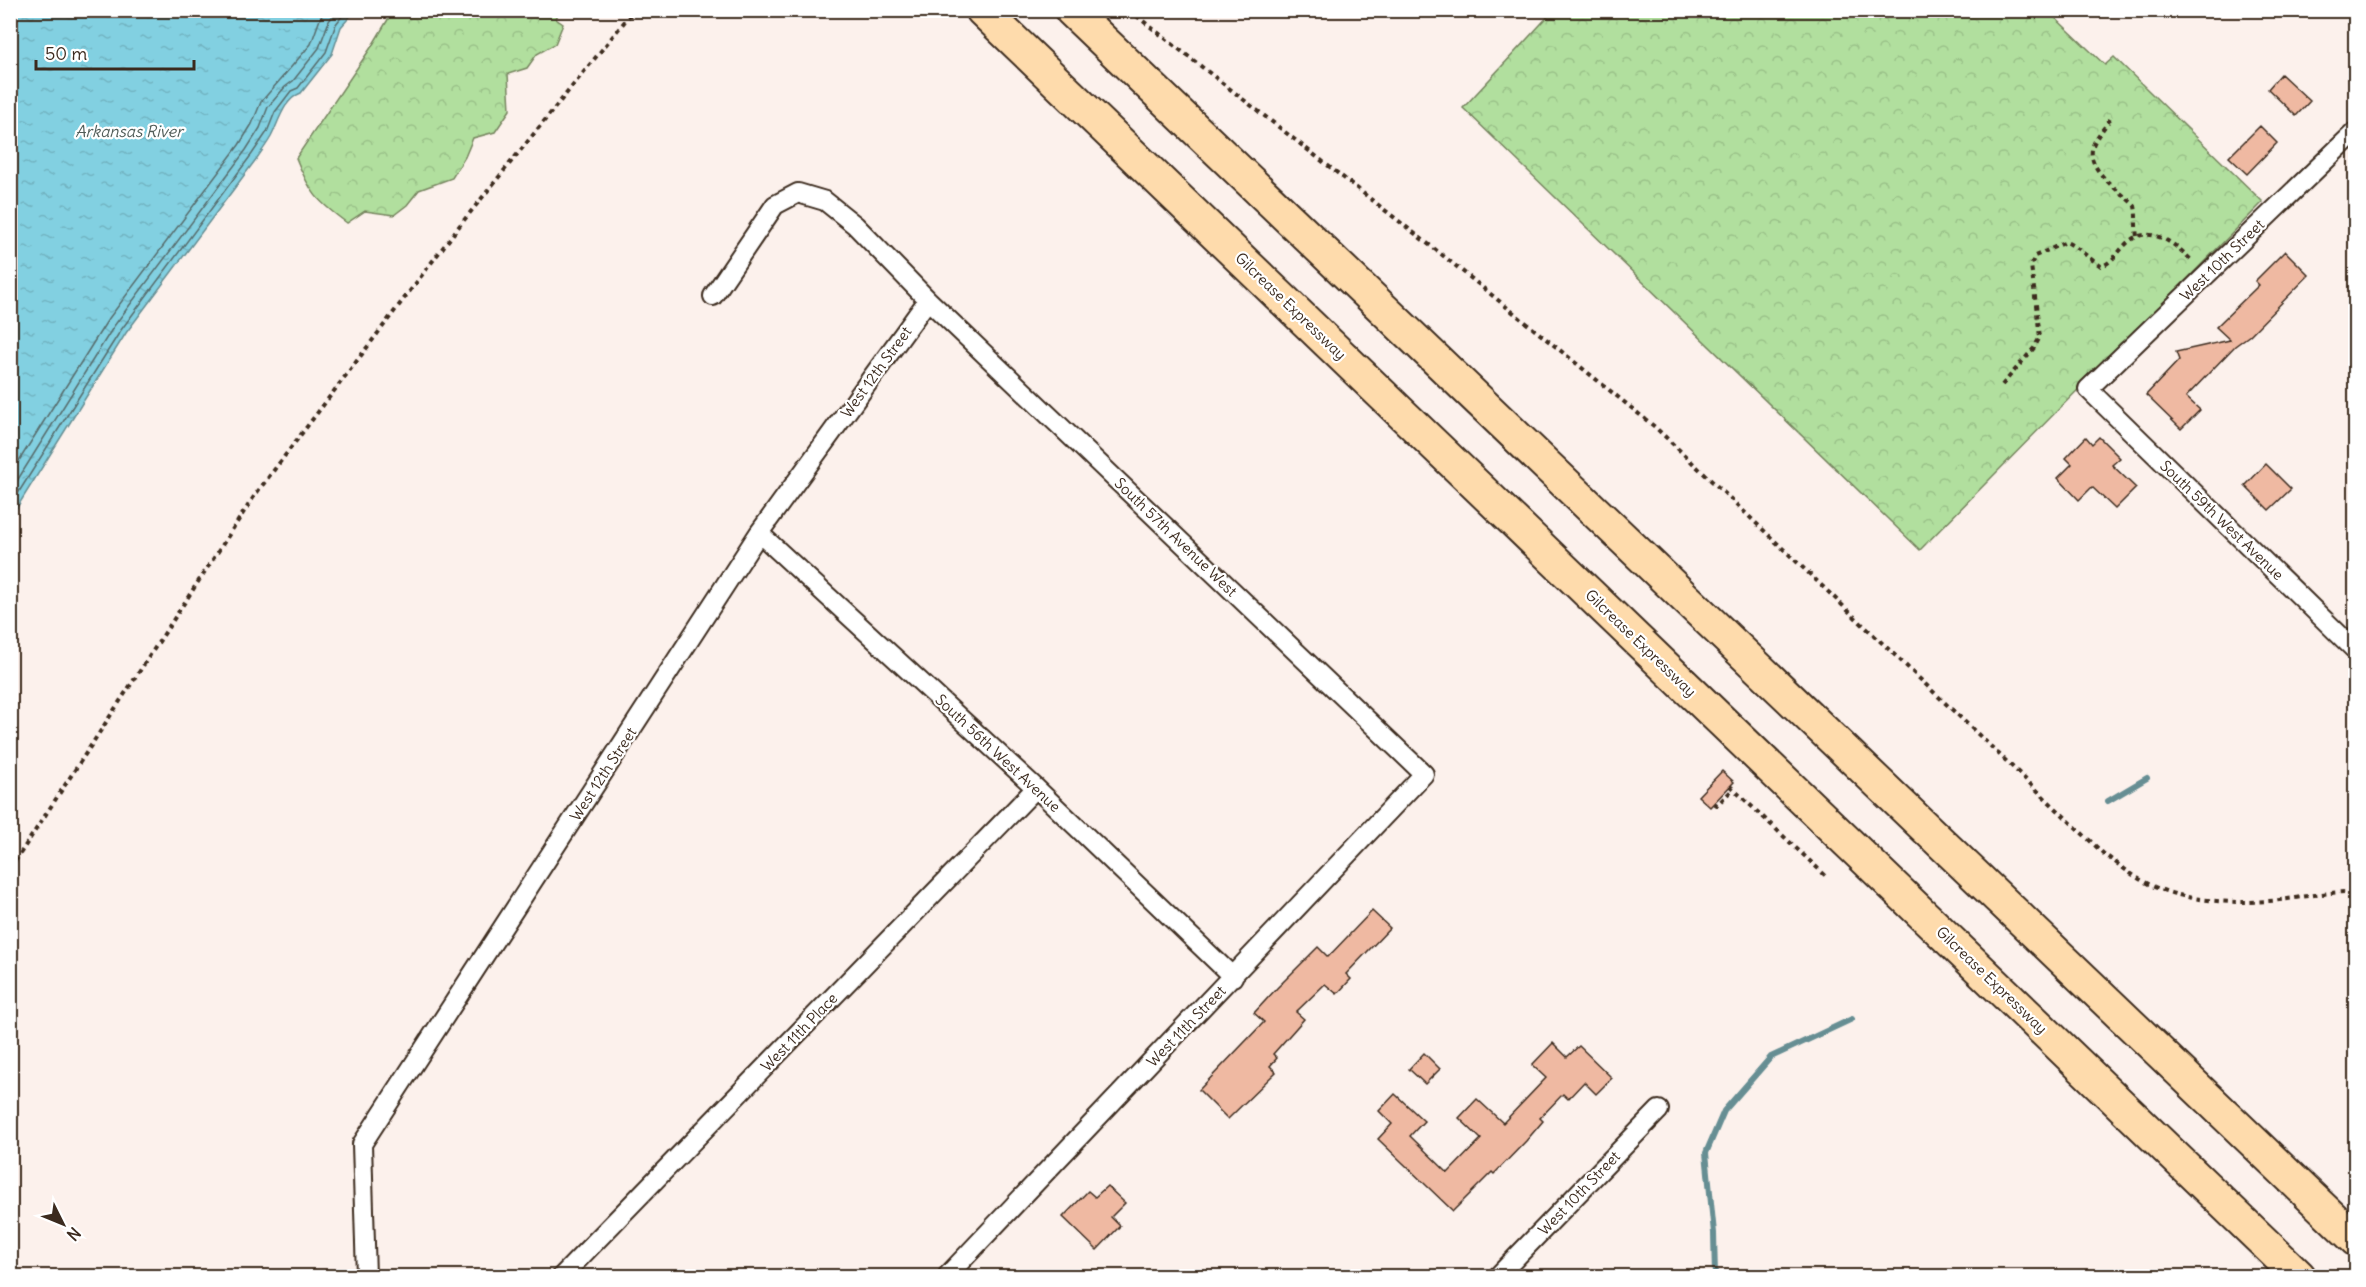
<svg xmlns="http://www.w3.org/2000/svg" width="2366" height="1287" viewBox="0 0 2366 1287" font-family="Delius,sans-serif">
  <style>
    .forest { fill: url(#forest-crowns); stroke: #76845e; stroke-width: 1.5 }
    .water { fill: url(#water-ripples); stroke: #668e93; stroke-width: 1.5 }
    .lines { fill: none; stroke-linecap: round; stroke-linejoin: round }
    .shore { stroke: #576c6c; stroke-width: 1.5 }
    .stream { stroke: #668e93; stroke-width: 6 }
    .building { fill: #efb9a2; stroke: #3b2a1e; stroke-width: 1.5 }
    .minor-casing { stroke: #3b2a1e; stroke-width: 22 }
    .motorway-casing { stroke: #3b2a1e; stroke-width: 36 }
    .path { stroke: #3b2a1e; stroke-width: 4; stroke-dasharray: 4.5 4.5; stroke-linecap: butt }
    .minor { stroke: #fff; stroke-width: 18 }
    .motorway { stroke: #fedbac; stroke-width: 32 }
    .labels { text-anchor: middle; dominant-baseline: central; stroke-width: 4.5; stroke-linejoin: round; paint-order: stroke }
    .street-label { font-size: 15px; fill: #3b2a1e; stroke: #fff }
    .water-label { font-size: 16px; font-style: italic; fill: #505c58; stroke: #fff }
  </style>
  <defs>
    <pattern id="forest-crowns" width="20" height="18" patternUnits="userSpaceOnUse" patternTransform="scale(1.5)"><rect width="20" height="18" fill="#b1df9e"/><path d="M2 6a3 3 0 1 1 6 0M12 15a3 3 0 1 1 6 0" fill="none" stroke="#99c088"/></pattern>
    <pattern id="water-ripples" width="26" height="14" patternUnits="userSpaceOnUse" patternTransform="scale(1.5)"><rect width="26" height="14" fill="#82d0e1"/><path d="M2 4q2-2 4 0t4 0M15 11q2-2 4 0t4 0" fill="none" stroke="#71b3c1"/></pattern>
  </defs>
  <rect width="100%" height="100%" fill="#fcf1ec"/>
  <filter id="ink" filterUnits="userSpaceOnUse"><feTurbulence type="fractalNoise" baseFrequency=".0167" numOctaves="2"/><feDisplacementMap in="SourceGraphic" scale="12" xChannelSelector="R" yChannelSelector="G"/><feConvolveMatrix kernelMatrix="1 2 1 2 8 2 1 2 1" color-interpolation-filters="sRGB"/></filter>
  <g filter="url(#ink)">
    <path class="forest" d="M393 11H559L556 19 563 24 555 44 537 54 527 68 508 74 510 110 495 132 473 138 465 157 452 178 419 190 407 205 394 215 365 211 347 223C317 201 310 193 296 158L372 46Z
      M1553 11H2048L2105 65 2114 57 2263 202 1920 550 1463 108Z"/>
    <path class="water" d="M11 10 355 11 341 27 332 54 301 93C283 100 279 122 271 137 267 144 262 151 257 158L126 333 11 517Z"/>
    <g class="lines">
      <path class="shore" d="M10 475 107 321 239 145 252 124 261 102 311 44 320 19 325 10
        M10 492 114 326 246 150 260 128 268 107 285 87 293 81 319 48 329 21 337 10
        M10 506 121 330 252 154 267 132 275 112 291 91 298 88 326 52 336 24 347 10"/>
      <path class="stream" d="M2108 801 2147 778
        M1715 1276 1714 1233 1706 1153 1724 1111 1771 1057 1852 1019"/>
    </g>
    <path class="building" d="M2281 74 2310 101 2296 116 2268 89Z
      M2260 126 2277 143 2247 174 2229 157Z
      M2285 251 2309 275 2250 335 2235 346 2186 397 2200 410 2181 429 2146 395 2179 360 2176 352 2230 340 2216 327 2259 285 2255 281Z
      M2086 437 2092 444 2099 437 2120 458 2112 465 2136 488 2115 509 2092 487 2079 500 2058 478 2072 464 2066 458Z
      M2266 464 2291 489 2269 510 2245 486Z
      M1722 771 1734 782 1710 807 1698 796Z
      M1372 911 1390 928 1346 974 1351 979 1337 994 1325 984 1296 1012 1304 1019 1273 1054 1277 1058 1270 1066 1276 1072 1228 1119 1199 1090 1264 1022 1254 1013 1277 988 1318 947 1328 957Z
      M1553 1043 1567 1057 1579 1046 1612 1078 1596 1094 1584 1082 1568 1099 1563 1094 1540 1118 1543 1121 1526 1141 1494 1174 1492 1172 1453 1211 1378 1139 1392 1124 1379 1111 1395 1094 1424 1121 1410 1136 1448 1173 1481 1139 1459 1118 1477 1099 1503 1123 1546 1078 1532 1065Z
      M1424 1053 1440 1069 1425 1084 1409 1069Z
      M1107 1186 1125 1203 1111 1217 1120 1226 1097 1250 1063 1217 1088 1191 1095 1197Z"/>
    <g class="lines">
      <defs>
        <path id="minor" d="M2356 131 2088 389 2356 651
          M713 296 775 205 798 193 825 201 855 225 928 300 1424 774 947 1276
          M759 533 1036 788 1233 977
          M366 1276 362 1144 759 533 928 300
          M562 1276 1036 788
          M1498 1276 1659 1110"/>
        <path id="motorway" d="M982 10 2299 1276
          M1071 10 2356 1240"/>
      </defs>
      <use href="#minor" class="minor-casing"/>
      <use href="#motorway" class="motorway-casing"/>
      <path class="path" d="M1129 10 1441 254 1655 427 2105 855C2117 863 2130 874 2143 881 2177 901 2229 904 2269 901 2298 899 2326 891 2356 892
        M2110 119C2105 128 2098 134 2094 143 2082 169 2121 191 2135 206 2137 216 2135 225 2137 236
        M2002 385 2034 348 2040 337 2031 265 2035 256 2066 242C2076 246 2090 259 2101 266 2111 264 2118 252 2125 245 2148 221 2176 244 2193 262
        M1730 786 1828 878
        M1714 803 1717 805 1733 789
        M10 869 255 495 460 225 634 10"/>
      <use href="#minor" class="minor"/>
      <use href="#motorway" class="motorway"/>
    </g>
  </g>
  <g class="labels">
    <g class="street-label">
      <text transform="translate(2222 260) rotate(-44)">West 10th Street</text>
      <text transform="translate(1291 306) rotate(44)">Gilcrease Expressway</text>
      <text transform="translate(876 372) rotate(-54)">West 12th Street</text>
      <text transform="translate(2222 520) rotate(44)">South 59th West Avenue</text>
      <text transform="translate(1176 537) rotate(44)">South 57th Avenue West</text>
      <text transform="translate(1641 643) rotate(44)">Gilcrease Expressway</text>
      <text transform="translate(998 753) rotate(43)">South 56th West Avenue</text>
      <text transform="translate(603 774) rotate(-57)">West 12th Street</text>
      <text transform="translate(1992 980) rotate(44)">Gilcrease Expressway</text>
      <text transform="translate(1186 1026) rotate(-46)">West 11th Street</text>
      <text transform="translate(799 1032) rotate(-46)">West 11th Place</text>
      <text transform="translate(1579 1193) rotate(-46)">West 10th Street</text>
    </g>
    <g class="water-label">
      <text x="129" y="131">Arkansas River</text>
    </g>
  </g>
  <rect width="2366" height="1287" fill="none" stroke="#fff" stroke-width="36"/>
  <rect x="18" y="18" width="2330" height="1251" fill="none" stroke="#3b2a1e" stroke-width="2" filter="url(#ink)"/>
  <g transform="translate(63 1224) rotate(133)" stroke="#ffffff" stroke-width="4.5" paint-order="stroke">
  <path d="M0-4.5L10 22L0 15L-10 22Z" fill="#3b2a1e"/>
  <text y="-9" font-size="16" font-weight="bold" text-anchor="middle" fill="#3b2a1e">N</text>
  </g>
  <path d="M36 60v9h158v-9" fill="none" stroke="#3b2a1e" stroke-width="3"/>
  <text x="45" y="60" font-size="18" fill="#3b2a1e" stroke="#ffffff" stroke-width="4.5" paint-order="stroke">50 m</text>
</svg>
